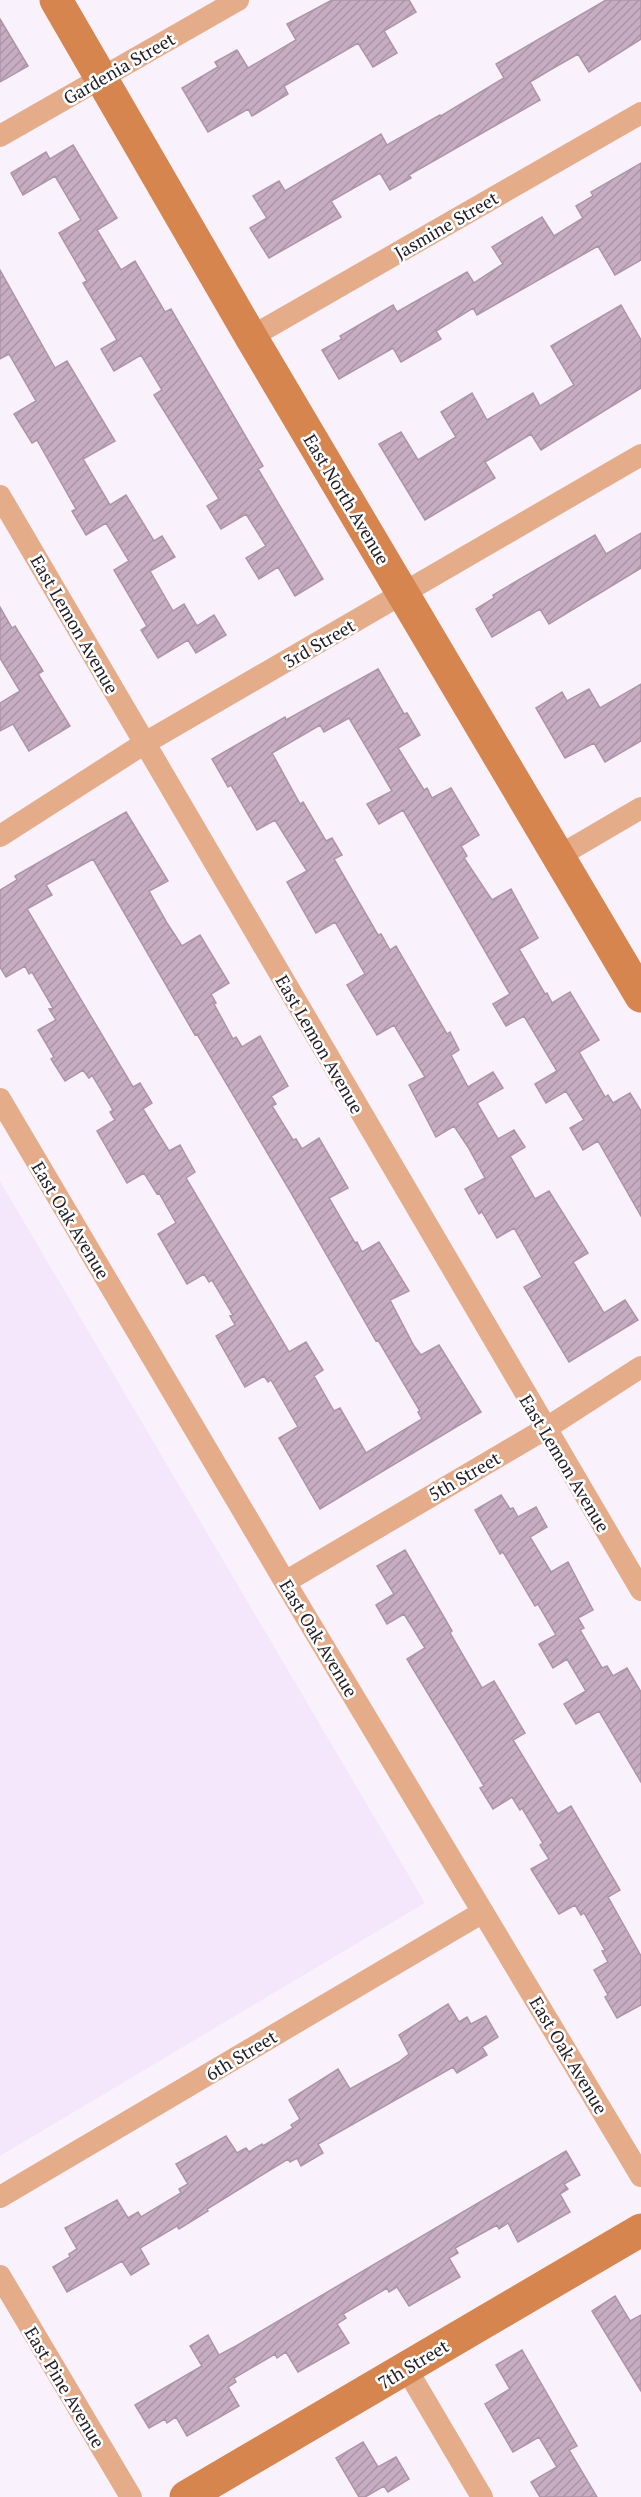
<svg xmlns="http://www.w3.org/2000/svg" width="641" height="2497" viewBox="0 0 641 2497" font-family="'PT Serif',serif">
  <style>
    .built { fill: #f5e7fb }
    .building { fill: url(#building-hatch); stroke: #ad94a9; stroke-width: 1.5; fill-rule: evenodd }
    .lines { fill: none; stroke-linecap: round; stroke-linejoin: round }
    .street { stroke: #e4ac89; stroke-width: 22 }
    .secondary { stroke: #d7854f; stroke-width: 33 }
    .labels { text-anchor: middle; dominant-baseline: central; stroke-width: 5; stroke-linejoin: round; paint-order: stroke }
    .street-label { font-size: 18px; fill: #221c25; stroke: #fff }
  </style>
  <defs>
    <pattern id="building-hatch" width="6" height="6" patternUnits="userSpaceOnUse" patternTransform="scale(1.5)"><rect width="6" height="6" fill="#c7adc2"/><path d="M-1 1l2-2M0 6l6-6M5 7l2-2" fill="none" stroke="#ab94a7"/></pattern>
  </defs>
  <rect width="100%" height="100%" fill="#f9f2fd"/>
  <path class="built" d="M0 1181 425 1903 0 2156Z"/>
  <path class="building" d="M332 0H409L416 12 384 31 397 53 373 67 358 43 284 86 288 94 252 116 248 109 208 132 182 88 218 67 215 62 237 50 248 68 296 40 287 24Z
    M606 0H641V39L589 72 578 54 550 70 530 82 540 100 409 175 411 178 390 190 380 173 331 201 341 217 269 258 250 228 267 218 253 196 279 181 285 191 381 134 387 145 440 115 441 116 504 78 496 64Z
    M0 19 28 66 0 82Z
    M73 145 117 218 97 230 121 270 135 261 165 312 171 309 263 466 258 469 323 579 295 596 278 567 259 579 246 558 266 546 246 514 221 529 207 506 219 499 154 395 162 390 141 355 114 371 101 349 117 340 83 283 87 281 59 233 81 220 55 176 23 195 11 173 46 152 50 159Z
    M641 163V260L615 275 598 246 477 315 473 308 436 331 441 339 401 362 393 348 339 379 322 350 342 339 340 336 393 305 397 312 467 272 474 283 503 264 492 247 542 217 554 236 583 218 576 206 593 196 591 192Z
    M0 270 55 368 67 361 115 441 83 459 110 505 126 495 154 541 162 536 175 557 150 571 173 611 184 604 197 626 214 615 226 635 196 653 188 640 158 658 141 630 147 626 114 570 129 561 106 523 86 535 72 511 76 509 37 440 32 443 14 414 36 401 9 354 0 359Z
    M621 305 641 340V388L541 450 531 434 485 462 495 478 425 520 379 444 401 432 418 460 456 437 441 412 472 393 487 420 533 393 540 406 574 385 551 346Z
    M641 533V568L549 624 540 609 492 637 476 609 494 598 493 595 595 535 606 554Z
    M0 607 12 628 15 626 43 671 38 674 70 726 29 751 13 724 0 731V703L20 691 0 658Z
    M378 669 404 714 407 713 420 735 398 748 416 777 424 790 427 788 432 798 451 788 479 835 461 846 467 856 464 858 492 900 511 889 538 938 519 949 545 994 547 993 552 1003 570 992 599 1040 579 1052 605 1097 608 1095 613 1103 630 1093 641 1111V1216L598 1141 583 1150 570 1128 584 1120 566 1091 546 1103 535 1084 557 1071 524 1016 506 1026 493 1004 510 994 403 810 379 824 367 804 392 791 349 718 324 732 320 725 272 753 300 804 303 802 326 841 332 838 342 855 334 859 378 935 381 934 390 950 396 946 447 1034 450 1032 459 1050 451 1055 468 1087 493 1072 503 1088 477 1103 498 1139 514 1130 525 1147 510 1156 535 1199 549 1191 588 1253 573 1262 604 1313 625 1300 638 1320 569 1362 524 1287 542 1277 514 1228 497 1238 482 1212 479 1214 465 1189 485 1178 468 1147 454 1126 436 1137 409 1085 425 1077 394 1025 377 1035 347 985 365 974 335 922 316 933 287 882 307 871 275 820 257 830 231 785 228 787 212 759 285 717 286 720Z
    M641 684V741L605 762 594 743 565 758 536 708 562 692 567 701 589 689 600 708Z
    M126 812 168 881 149 891 167 923 182 946 200 935 229 983 211 994 216 1003 214 1004 233 1039 236 1037 242 1047 260 1036 288 1086 271 1096 276 1104 272 1106 293 1140 296 1139 302 1149 319 1138 348 1188 329 1198 355 1243 357 1242 362 1252 379 1242 409 1291 390 1300 414 1346 421 1355 439 1345 481 1412 320 1509 279 1438 298 1427 271 1380 268 1382 264 1376 245 1387 216 1336 235 1325 230 1316 233 1315 212 1280 209 1282 204 1274 187 1284 158 1234 176 1223 159 1193 157 1194 144 1173 127 1183 97 1131 115 1120 110 1112 113 1110 92 1075 89 1078 83 1070 65 1081 51 1059 54 1057 38 1030 56 1020 49 1009 53 1008 32 972 29 974 25 966 6 977 0 967V890L17 880 15 876ZM93 859 195 1035 197 1034 290 1191 376 1341 378 1340 420 1411 418 1412 422 1419 366 1453 340 1408 334 1411 314 1376 323 1370 306 1342 289 1352 186 1178 195 1172 180 1145 169 1151 143 1109 152 1103 140 1083 133 1087 130 1082 27 909 52 895 46 885Z
    M501 1495 510 1509 513 1508 518 1517 536 1507 547 1527 530 1537 551 1572 568 1562 593 1610 578 1618 584 1628 580 1630 602 1668 607 1666 613 1676 627 1668 641 1692V1782L599 1711 576 1724 564 1704 586 1691 567 1659 553 1668 539 1644 556 1635 538 1604 535 1606 503 1552 500 1554 475 1510Z
    M405 1550 452 1631 450 1633 482 1688 494 1681 525 1733 513 1740 558 1814 571 1806 620 1890 608 1897 641 1956V2005L617 2018 605 1997 608 1995 594 1970 608 1962 602 1951 605 1950 584 1913 581 1915 575 1905 559 1914 531 1869 549 1859 540 1845 543 1843 522 1808 520 1810 512 1797 493 1809 480 1788 484 1786 407 1659 425 1648 404 1614 387 1624 376 1605 394 1594 377 1566Z
    M448 2004 459 2022 467 2017 471 2024 486 2016 498 2037 482 2047 487 2055 457 2073 453 2067 318 2144 323 2153 301 2166 297 2158 290 2162 288 2159 207 2209 208 2211 179 2229 177 2226 140 2248 149 2264 131 2275 122 2261 67 2292 53 2267 70 2257 69 2254 77 2249 65 2228 117 2200 128 2218 138 2212 141 2217 181 2193 179 2189 188 2184 176 2164 226 2136 237 2153 246 2148 249 2152 262 2144 263 2146 293 2128 291 2125 300 2119 289 2100 338 2069 350 2089 399 2062 409 2054 399 2035Z
    M566 2151 580 2175 564 2184 568 2189 560 2194 570 2212 518 2242 508 2223 499 2229 497 2225 455 2248 458 2253 449 2258 460 2277 409 2306 397 2287 389 2292 387 2288 343 2314 346 2318 337 2324 349 2343 298 2372 286 2352 277 2358 275 2354 234 2378 236 2382 228 2387 239 2406 187 2436 176 2417 167 2423 165 2419 149 2428 135 2405 202 2366 190 2346 208 2335 219 2355 236 2346Z
    M615 2296 630 2321 641 2315V2391L592 2311Z
    M522 2350 577 2446 569 2450 597 2497H540L531 2482 557 2467 539 2437 513 2452 485 2404 510 2389 496 2365Z
    M363 2442 378 2467 396 2457 409 2479 388 2492 384 2486 365 2497H359L336 2458Z"/>
  <g class="lines">
    <path class="street" d="M0 136 238 0
      M251 337 641 113
      M0 496 641 1590
      M0 836 145 743 641 455
      M559 856 641 808
      M0 1099 285 1582 641 2176
      M285 1582 545 1429 641 1367
      M0 2197 483 1912
      M0 2276 131 2497
      M406 2368 482 2497"/>
    <path class="secondary" d="M56 0 251 337 641 996
      M186 2497 641 2230"/>
  </g>
  <g class="labels">
    <g class="street-label">
      <text transform="translate(119 68) rotate(-30)">Gardenia Street</text>
      <text transform="translate(446 225) rotate(-30)">Jasmine Street</text>
      <text transform="translate(347 499) rotate(59)">East North Avenue</text>
      <text transform="translate(75 624) rotate(60)">East Lemon Avenue</text>
      <text transform="translate(319 643) rotate(-30)">3rd Street</text>
      <text transform="translate(320 1044) rotate(60)">East Lemon Avenue</text>
      <text transform="translate(71 1220) rotate(59)">East Oak Avenue</text>
      <text transform="translate(565 1463) rotate(59)">East Lemon Avenue</text>
      <text transform="translate(464 1476) rotate(-30)">5th Street</text>
      <text transform="translate(319 1638) rotate(59)">East Oak Avenue</text>
      <text transform="translate(241 2055) rotate(-31)">6th Street</text>
      <text transform="translate(569 2055) rotate(59)">East Oak Avenue</text>
      <text transform="translate(413 2364) rotate(-31)">7th Street</text>
      <text transform="translate(65 2387) rotate(59)">East Pine Avenue</text>
    </g>
  </g>
</svg>
